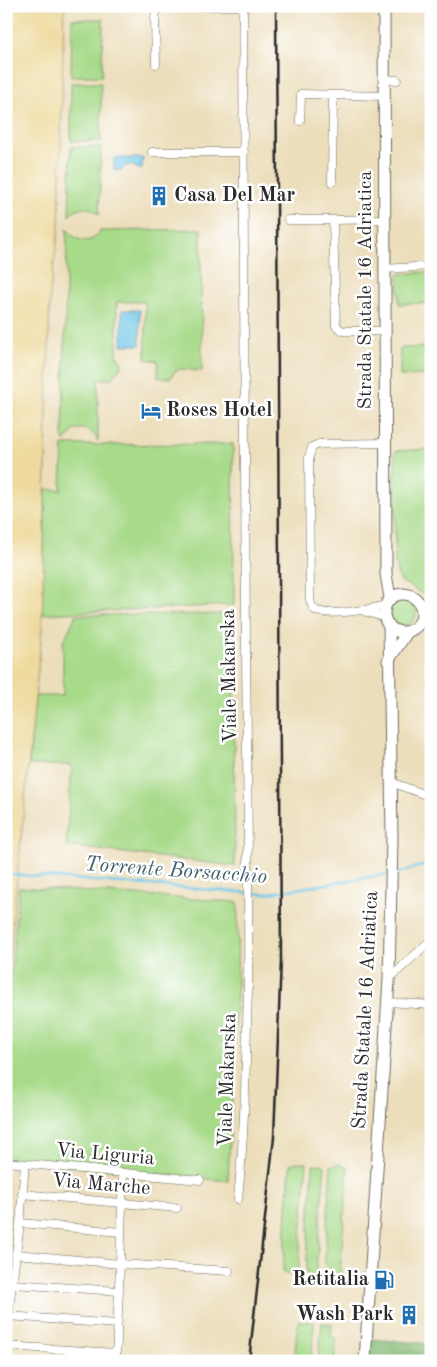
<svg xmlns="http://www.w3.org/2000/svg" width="437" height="1367" viewBox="0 0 437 1367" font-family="'Old Standard TT',serif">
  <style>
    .green { fill: #a7da89; stroke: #69825a }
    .forest { fill: #85ba75; stroke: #587250 }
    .sand { fill: #eeda9e; stroke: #8c8264 }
    .water { fill: #68c4e6; stroke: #4a7888 }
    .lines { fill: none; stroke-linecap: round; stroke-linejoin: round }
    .stream { stroke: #68c4e6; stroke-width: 2.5 }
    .street-casing { stroke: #6f6a5d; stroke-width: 9 }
    .secondary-casing { stroke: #6f6a5d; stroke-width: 12 }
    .primary-casing { stroke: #6f6a5d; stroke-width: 13 }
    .street { stroke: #fff; stroke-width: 8 }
    .secondary { stroke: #fff; stroke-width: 10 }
    .primary { stroke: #fff; stroke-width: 11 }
    .rail { stroke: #2b2b2b; stroke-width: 2.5 }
    .labels { text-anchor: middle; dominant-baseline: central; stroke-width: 5; stroke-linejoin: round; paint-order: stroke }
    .poi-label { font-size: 20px; font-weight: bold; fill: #2b2b2b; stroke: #fff; text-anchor: start }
    .street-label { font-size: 20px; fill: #2b2b2b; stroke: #fff }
    .water-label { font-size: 21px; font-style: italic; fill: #40616c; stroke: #fff }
  </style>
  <rect width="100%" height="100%" fill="#fff"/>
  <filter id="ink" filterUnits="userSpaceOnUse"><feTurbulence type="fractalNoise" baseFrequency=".02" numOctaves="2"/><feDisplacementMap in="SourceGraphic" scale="10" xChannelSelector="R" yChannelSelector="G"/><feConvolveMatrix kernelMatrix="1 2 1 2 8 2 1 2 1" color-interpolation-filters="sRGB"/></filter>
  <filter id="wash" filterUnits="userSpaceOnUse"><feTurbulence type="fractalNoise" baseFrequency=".0096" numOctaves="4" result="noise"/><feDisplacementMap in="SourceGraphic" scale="20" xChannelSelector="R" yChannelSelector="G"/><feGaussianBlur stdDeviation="1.12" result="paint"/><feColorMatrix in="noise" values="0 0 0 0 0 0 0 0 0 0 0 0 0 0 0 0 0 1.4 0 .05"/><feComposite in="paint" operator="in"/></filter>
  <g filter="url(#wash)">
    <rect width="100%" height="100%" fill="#ecdebb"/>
    <path class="green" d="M72 19H103L102 76H71Z
      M71 83H101V141H71Z
      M71 147H101L99 215C90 205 77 205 69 216Z
      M67 229C76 242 91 246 100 231L201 229 202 371 180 369 174 372 171 378H158V361L146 359 145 302H117V356L123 364 111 379H98V441C93 430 84 426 73 431L66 441 63 440Z
      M431 272V303L399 304 398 274Z
      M430 347 431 375 400 376V348Z
      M233 444 234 605 42 614 46 489 61 490 63 445Z
      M431 449V599L401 581 397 573 395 564V451Z
      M390 613a13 13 0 1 1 26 0a13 13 0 1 1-26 0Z
      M233 614 235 866 66 846 72 765H29L35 696H63V642L76 615Z
      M19 887 238 902 237 995 228 1181 6 1160V1027Z
      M297 1162 307 1163 298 1276 291 1275 283 1271 290 1164Z
      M321 1164 325 1166 316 1271 314 1277 306 1273 313 1165Z
      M339 1164 348 1168 340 1274 332 1277 324 1273 331 1166Z
      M6 1215 15 1216 9 1277H6Z
      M298 1321 314 1322 311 1361H294Z
      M322 1323 332 1324 331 1337 337 1338 334 1361H318Z"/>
    <path class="forest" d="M369 1339 424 1343 429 1359 428 1361H367Z"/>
    <path class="sand" d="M6 6H64L59 229 50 292 42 629 6 990Z"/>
    <path class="water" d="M114 158H143L142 169H138L133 166 127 165 122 170H114Z
      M122 310H140V345H122Z"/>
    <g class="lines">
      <path class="stream" d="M6 874 264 894 388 874
        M394 874 431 863"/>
    </g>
  </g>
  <g filter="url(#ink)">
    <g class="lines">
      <defs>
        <path id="street" d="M156 64 155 19C155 12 157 8 165 7L243 6
          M383 79 397 80
          M300 121 301 94 384 96
          M152 152H244
          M332 182 333 95
          M288 220H333
          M384 269 431 266
          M385 331H343L336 326 333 220 385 219
          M385 443 319 444 312 447 309 457 310 600C311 604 312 608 315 610 327 617 372 609 385 605
          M366 612 384 617
          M391 782 431 797
          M389 979 431 940
          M388 1002 431 1005
          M6 1162 200 1180
          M22 1194 177 1208
          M238 1199C245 1129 246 1059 248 989 249 875 247 761 246 648 243 434 245 220 243 6
          M20 1223 121 1232
          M16 1254 120 1264 123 1174
          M12 1284 119 1291
          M8 1316 117 1324
          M6 1331 20 1223 25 1164
          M6 1346 116 1353
          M116 1361 120 1264 229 1271"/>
        <path id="secondary" d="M420 603 431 607
          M422 618 431 616"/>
        <path id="primary" d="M384 6 386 574 390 598
          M384 613a19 19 0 1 1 38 0a19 19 0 1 1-38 0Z
          M388 661 408 631
          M365 1361 389 979 392 838 389 625"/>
      </defs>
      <use href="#street" class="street-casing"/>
      <use href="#secondary" class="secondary-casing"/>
      <use href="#primary" class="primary-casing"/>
      <use href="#street" class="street"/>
      <use href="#secondary" class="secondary"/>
      <use href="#primary" class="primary"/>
      <path class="rail" d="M249 1361 274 1137 281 959 276 6"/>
    </g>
  </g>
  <defs>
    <symbol id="building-bare" viewBox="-9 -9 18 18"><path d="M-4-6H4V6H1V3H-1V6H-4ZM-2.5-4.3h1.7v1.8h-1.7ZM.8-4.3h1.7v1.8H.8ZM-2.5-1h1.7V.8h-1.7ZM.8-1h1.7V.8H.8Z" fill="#1f6fb2" stroke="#fff" stroke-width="2.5" paint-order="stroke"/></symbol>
    <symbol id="hotel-bare" viewBox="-9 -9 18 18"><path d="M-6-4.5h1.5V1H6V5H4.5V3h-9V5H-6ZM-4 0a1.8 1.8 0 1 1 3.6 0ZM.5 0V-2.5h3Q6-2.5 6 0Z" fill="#1f6fb2" stroke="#fff" stroke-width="2.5" paint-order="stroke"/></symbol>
    <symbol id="fuel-bare" viewBox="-9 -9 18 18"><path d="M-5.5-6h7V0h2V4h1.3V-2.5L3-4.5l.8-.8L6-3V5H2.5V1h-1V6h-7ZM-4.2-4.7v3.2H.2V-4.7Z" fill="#1f6fb2" stroke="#fff" stroke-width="2.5" paint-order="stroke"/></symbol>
  </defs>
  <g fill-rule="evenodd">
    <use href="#building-bare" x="145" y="182" width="28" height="28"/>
    <use href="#hotel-bare" x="137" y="397" width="28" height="28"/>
    <use href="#fuel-bare" x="370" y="1266" width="28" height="28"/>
    <use href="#building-bare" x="395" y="1301" width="28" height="28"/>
  </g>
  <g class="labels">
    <g class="poi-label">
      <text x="174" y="196">Casa Del Mar</text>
      <text x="166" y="411">Roses Hotel</text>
      <text x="369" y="1280" text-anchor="end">Retitalia</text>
      <text x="394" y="1315" text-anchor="end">Wash Park</text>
    </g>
    <g class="street-label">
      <text transform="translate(366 290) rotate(-90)">Strada Statale 16 Adriatica</text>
      <text transform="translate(230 676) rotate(-91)">Viale Makarska</text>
      <text transform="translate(366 1010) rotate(-87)">Strada Statale 16 Adriatica</text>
      <text transform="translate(228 1080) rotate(-88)">Viale Makarska</text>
      <text transform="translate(105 1155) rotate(5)">Via Liguria</text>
      <text transform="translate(101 1185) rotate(5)">Via Marche</text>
    </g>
    <g class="water-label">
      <text transform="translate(176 871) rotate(4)">Torrente Borsacchio</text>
    </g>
  </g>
  <rect width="437" height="1367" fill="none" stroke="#fff" stroke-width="25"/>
</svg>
